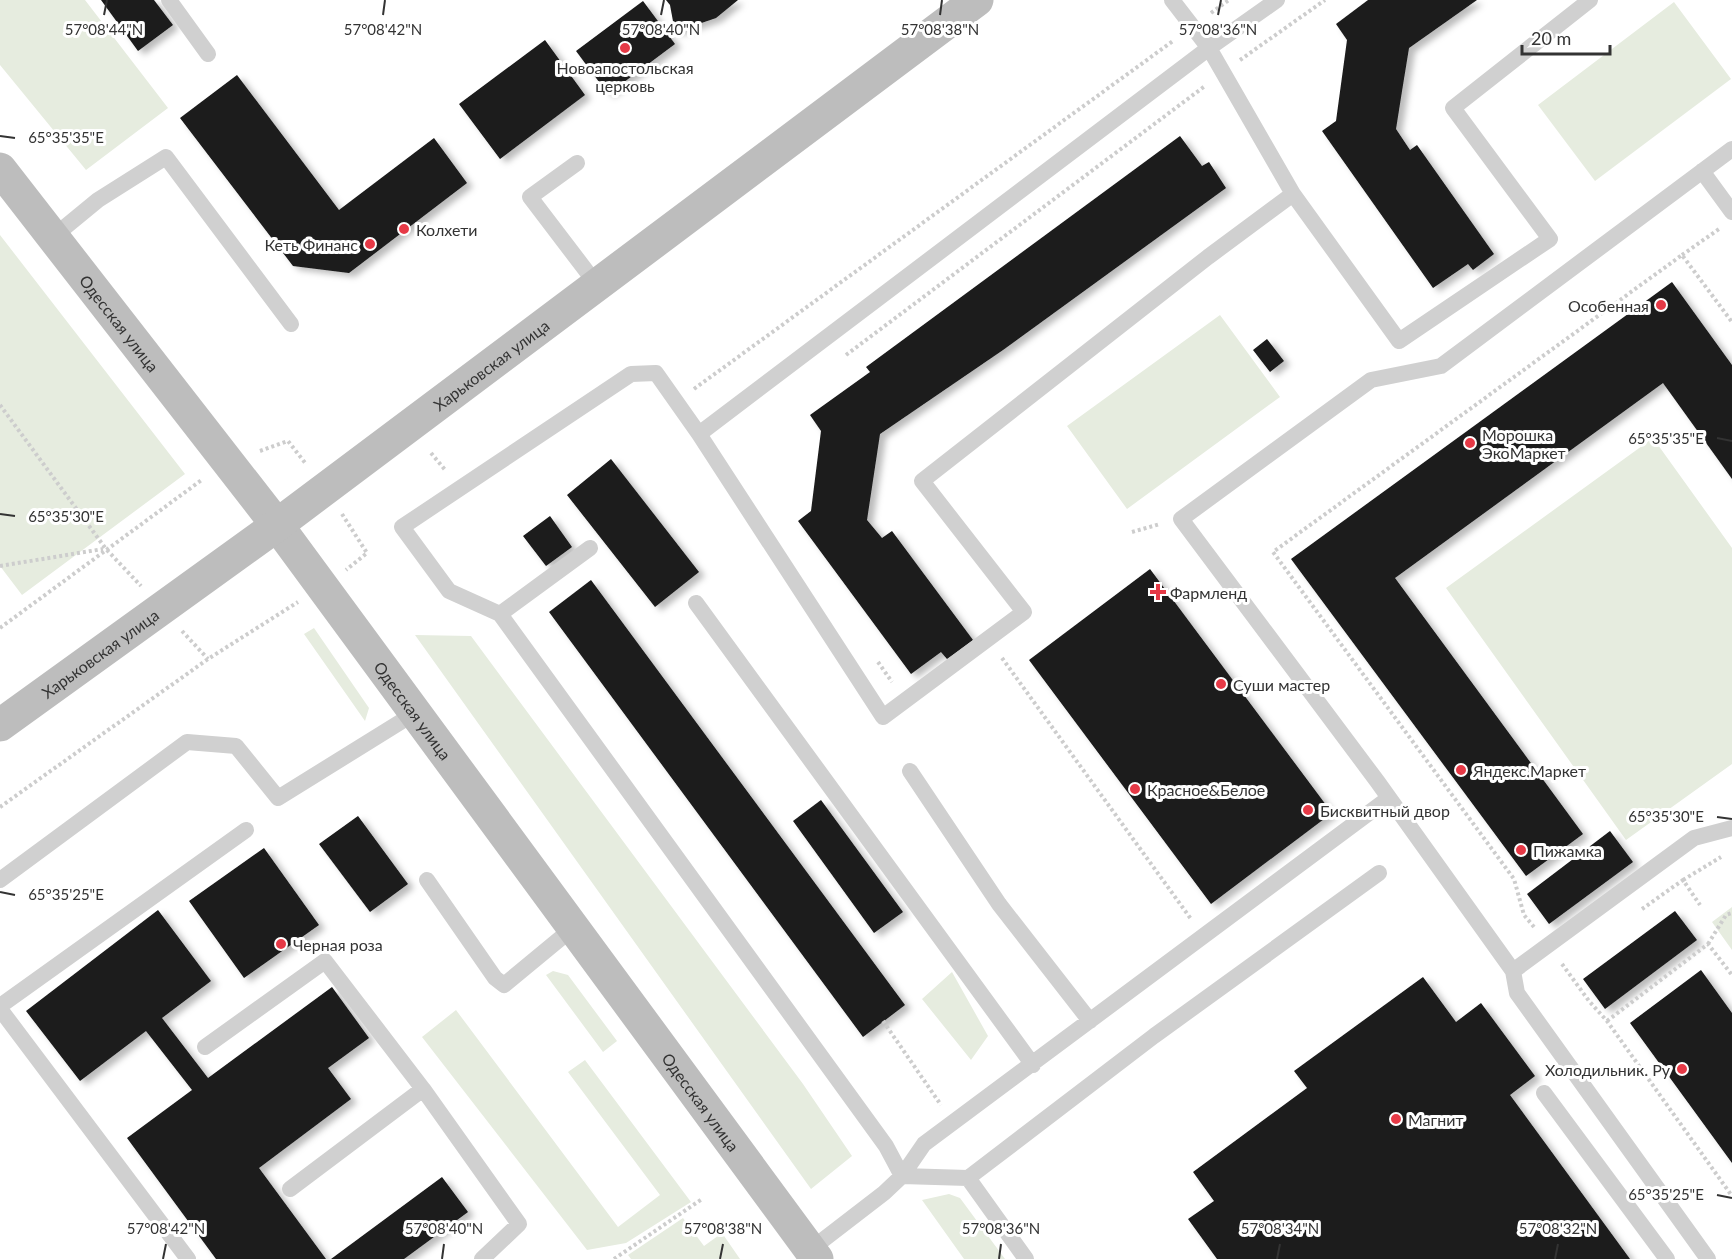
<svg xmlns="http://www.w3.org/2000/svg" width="1732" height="1259" viewBox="0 0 1732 1259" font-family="Lato,sans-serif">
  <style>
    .green { fill: #e6ecdf }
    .building { fill: #1a1a1a; filter: url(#shadow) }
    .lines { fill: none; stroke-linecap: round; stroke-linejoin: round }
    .path { stroke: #cdcdcd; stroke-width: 4; stroke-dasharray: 3 3; stroke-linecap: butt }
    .lane { stroke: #d0d0d0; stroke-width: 16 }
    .secondary { stroke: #bdbdbd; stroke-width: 33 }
    .ticks { fill: none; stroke: #333; stroke-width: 2 }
    .poi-dot { fill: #e63946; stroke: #fff; stroke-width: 2 }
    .labels { text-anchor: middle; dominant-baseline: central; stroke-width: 6; stroke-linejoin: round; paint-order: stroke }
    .poi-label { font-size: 16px; fill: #333; stroke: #fff; text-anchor: start }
    .street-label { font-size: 16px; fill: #333; stroke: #fff }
    .ticks-label { font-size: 15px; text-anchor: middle; fill: #333; stroke: #fff; stroke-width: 6; stroke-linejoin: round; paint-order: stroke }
  </style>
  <defs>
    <filter id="shadow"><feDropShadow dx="6" dy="4" stdDeviation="3" flood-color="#0004"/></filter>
  </defs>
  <rect width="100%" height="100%" fill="#fff"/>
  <path class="green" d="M0 0H85L168 108 86 170 0 65Z
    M1674 2 1731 79 1595 181 1538 105Z
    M0 235 185 474 22 595 0 566Z
    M1220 315 1280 397 1127 509 1067 426Z
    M1653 438 1732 548V764L1626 840 1446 588Z
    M314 628 369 708 365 721 304 634Z
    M415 635 471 636 803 1084 852 1156 811 1189Z
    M1732 907V950L1712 922Z
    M553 971 568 975 617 1041 603 1052 546 975Z
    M952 972 988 1036 971 1060 922 999Z
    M456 1010 618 1227 660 1195 568 1072 585 1060 691 1202 626 1243 587 1250 422 1037Z
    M949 1194 960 1198 1005 1259H964L922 1200Z
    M683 1218 704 1246 722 1233 740 1259H631L628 1255Z"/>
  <path class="building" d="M101 0H154L173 25 138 51Z
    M666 0H738L716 18 675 32 670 5Z
    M1368 0H1477L1409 48 1402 91 1396 129 1410 150 1417 145 1494 254 1473 270 1468 264 1433 288 1322 131 1336 121 1347 40 1336 24Z
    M643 1 675 44 608 94 576 51Z
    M545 40 585 95 500 159 459 104Z
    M237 75 339 210 434 138 467 183 349 273 293 266 180 118Z
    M1180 136 1202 166 1209 162 1226 188 1003 350 880 434 867 520 882 538 892 531 973 640 947 659 941 652 911 674 798 521 811 511 821 431 810 415 870 372 866 367Z
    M1672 282 1732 365V479L1663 383 1395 578 1583 834 1526 876 1291 559Z
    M1267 339 1284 361 1270 372 1253 350Z
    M611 459 699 572 655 607 567 495Z
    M550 516 572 547 546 566 523 536Z
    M1150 569 1332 813 1211 904 1029 660Z
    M591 580 905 1005 863 1037 549 612Z
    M821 800 903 912 874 933 793 821Z
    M358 816 408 884 370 912 319 844Z
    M1610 831 1633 862 1549 924 1527 894Z
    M264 848 319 925 244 978 189 901Z
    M158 910 211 981 162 1018 208 1078 332 987 369 1038 328 1068 351 1099 259 1168 326 1259H216L127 1138 192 1090 146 1031 80 1081 26 1011Z
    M1675 911 1697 940 1605 1009 1583 979Z
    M1701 970 1732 1013V1163L1630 1023Z
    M1423 977 1456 1022 1481 1003 1535 1076 1510 1095 1630 1259H1217L1188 1219 1214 1201 1193 1172 1307 1088 1294 1071Z
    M442 1177 468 1212 404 1259H331Z"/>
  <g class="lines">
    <path class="path" d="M1211 13 1229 0
      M1240 60 1325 0
      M1682 255 1719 229
      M846 355 1205 86
      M694 389 1173 41
      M0 405 106 549 141 586
      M260 451 288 441 306 464
      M431 453 446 471
      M342 514 367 553 346 570
      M1132 532 1160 524
      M0 566 103 549
      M0 628 203 479
      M182 631 208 659
      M1002 658 1191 919
      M878 662 892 682
      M0 807 208 659 298 602
      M1683 880 1721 857
      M1642 909 1683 880 1700 905
      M1534 927 1524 915 1514 879 1273 552 1682 255 1732 322
      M1708 944 1726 915 1732 913
      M1562 964 1589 1001 1607 1021 1732 1196
      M883 1021 941 1105
      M1607 1021 1708 944 1732 975
      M614 1259 702 1199"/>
    <path class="lane" d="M169 0 208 54
      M1172 0 1209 48 1293 194
      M577 163 530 197 597 285
      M1702 171 1732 212
      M53 237 98 200 166 157 291 324
      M699 434 1209 48 1277 0
      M696 603 1033 1065
      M500 614 590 548
      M910 771 999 904 1090 1021
      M0 880 187 742 236 746 278 798 415 713
      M427 880 495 978 504 985 573 928
      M1513 971 1377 781 1181 519 1371 380 1441 366 1732 149
      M0 1006 246 830
      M0 1009 188 1259
      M205 1047 325 961 423 1089
      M1544 1093 1667 1259
      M902 1176 886 1146 500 614 449 591 402 527 631 374 656 373 699 434 883 717 1024 612 922 481 1208 257 1293 194 1399 341 1550 239 1453 108 1590 0
      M902 1176 968 1178 1026 1259
      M968 1178 1154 1036 1379 873
      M290 1189 423 1089 519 1224 482 1259
      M810 1250 884 1193 902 1176 924 1144 1389 798
      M1708 1259 1517 993 1513 971 1694 838 1732 828"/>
    <g class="secondary">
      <path id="s1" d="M0 169 277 525 817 1259"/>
      <path id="s2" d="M0 725 269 531 977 0"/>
    </g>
  </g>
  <path class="ticks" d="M104 15 107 0M383 15 385 0M661 15 664 0M940 15 942 0M1218 15 1221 0M0 136 15 138M1717 438 1732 441M0 514 15 516M1717 817 1732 819M0 892 15 895M1717 1195 1732 1198M163 1259 166 1244M442 1259 444 1244M720 1259 723 1244M999 1259 1001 1244M1277 1259 1280 1244M1555 1259 1558 1244"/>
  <g class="poi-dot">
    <circle cx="625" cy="48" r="6"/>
    <circle cx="404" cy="229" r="6"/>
    <circle cx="370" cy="244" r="6"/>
    <circle cx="1661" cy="305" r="6"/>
    <circle cx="1470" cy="443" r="6"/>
    <path d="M1155 583h6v6h6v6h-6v6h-6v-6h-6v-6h6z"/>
    <circle cx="1221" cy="684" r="6"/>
    <circle cx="1461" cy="770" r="6"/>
    <circle cx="1135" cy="789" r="6"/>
    <circle cx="1308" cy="810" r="6"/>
    <circle cx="1521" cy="850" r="6"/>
    <circle cx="281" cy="944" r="6"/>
    <circle cx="1682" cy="1069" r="6"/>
    <circle cx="1396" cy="1119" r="6"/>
  </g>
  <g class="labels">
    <g class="poi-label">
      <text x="625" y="67" text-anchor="middle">Новоапостольская<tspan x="625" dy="18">церковь</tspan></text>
      <text x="416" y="229">Колхети</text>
      <text x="358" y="244" text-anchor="end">Кеть Финанс</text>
      <text x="1649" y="305" text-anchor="end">Особенная</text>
      <text x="1482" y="434">Морошка<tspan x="1482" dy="18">ЭкоМаркет</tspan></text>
      <text x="1170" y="592">Фармленд</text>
      <text x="1233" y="684">Суши мастер</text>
      <text x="1473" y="770">Яндекс.Маркет</text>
      <text x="1147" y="789">Красное&amp;Белое</text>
      <text x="1320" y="810">Бисквитный двор</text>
      <text x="1533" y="850">Пижамка</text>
      <text x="293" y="944">Черная роза</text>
      <text x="1670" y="1069" text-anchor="end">Холодильник. Ру</text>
      <text x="1408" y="1119">Магнит</text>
    </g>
    <g class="street-label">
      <text stroke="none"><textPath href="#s1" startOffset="195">Одесская улица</textPath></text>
      <text stroke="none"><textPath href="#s2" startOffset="609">Харьковская улица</textPath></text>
      <text stroke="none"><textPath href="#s2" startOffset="123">Харьковская улица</textPath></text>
      <text stroke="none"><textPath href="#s1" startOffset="681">Одесская улица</textPath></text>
      <text stroke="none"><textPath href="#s1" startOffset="1167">Одесская улица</textPath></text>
    </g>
  </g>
  <g class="ticks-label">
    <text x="104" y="35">57°08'44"N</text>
    <text x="383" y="35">57°08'42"N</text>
    <text x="661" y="35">57°08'40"N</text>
    <text x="940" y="35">57°08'38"N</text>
    <text x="1218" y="35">57°08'36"N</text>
    <text x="66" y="143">65°35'35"E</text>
    <text x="1666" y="444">65°35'35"E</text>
    <text x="66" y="522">65°35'30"E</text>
    <text x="1666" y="822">65°35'30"E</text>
    <text x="66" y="900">65°35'25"E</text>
    <text x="1666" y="1200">65°35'25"E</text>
    <text x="166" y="1234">57°08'42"N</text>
    <text x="444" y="1234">57°08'40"N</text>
    <text x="723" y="1234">57°08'38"N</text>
    <text x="1001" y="1234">57°08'36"N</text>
    <text x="1280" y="1234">57°08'34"N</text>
    <text x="1558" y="1234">57°08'32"N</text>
  </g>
  <path d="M1522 45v9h88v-9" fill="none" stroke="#333333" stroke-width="3"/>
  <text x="1531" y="45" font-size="18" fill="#333333" stroke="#ffffff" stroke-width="4.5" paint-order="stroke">20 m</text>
</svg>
